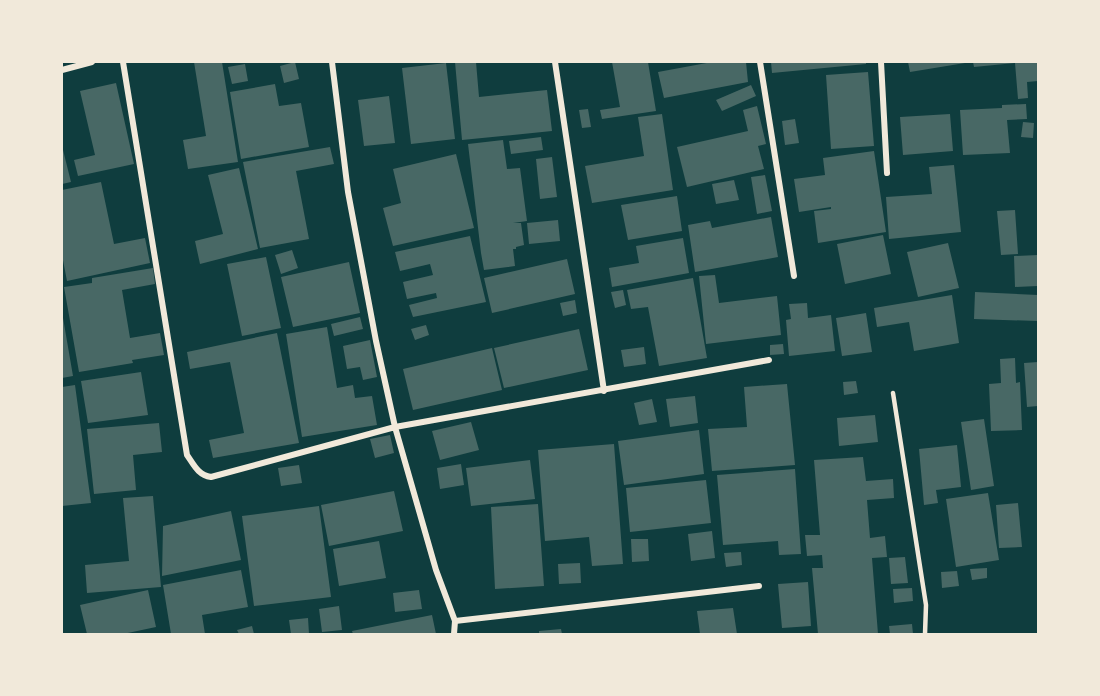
<svg xmlns="http://www.w3.org/2000/svg" width="1100" height="696" viewBox="0 0 1100 696" font-family="Karla,sans-serif">
  <style>
    .building { fill: #486865 }
    .lines { fill: none; stroke-linecap: round; stroke-linejoin: round }
    .service { stroke: #f1e9da; stroke-width: 4.5 }
    .minor { stroke: #f1e9da; stroke-width: 6 }
  </style>
  <rect width="100%" height="100%" fill="#0f3d3e"/>
  <path class="building" d="M194 62H222L238 162 188 169 183 140 206 136Z
    M295 62 299 79 284 83 280 66Z
    M455 62H476L479 97 547 90 552 131 462 140Z
    M612 62H648L656 111 602 119 600 110 620 107Z
    M712 62H746L748 82 664 98 658 72Z
    M771 62H866V64L772 73Z
    M908 62H965V63L910 72Z
    M973 62H1038V81L1027 82 1028 98 1018 99 1015 63 974 67Z
    M446 63 455 139 411 144 402 68Z
    M245 64 248 81 232 84 228 67Z
    M868 72 874 146 831 149 826 75Z
    M116 83 134 164 78 176 74 160 95 155 80 91Z
    M275 84 279 106 301 103 309 147 241 159 230 92Z
    M751 85 756 96 722 111 716 100Z
    M389 96 395 143 364 146 358 100Z
    M1026 104 1027 119 1007 120 1010 153 963 155 960 110 1002 108V105Z
    M757 106 766 144 758 146 764 169 687 187 677 147 748 131 743 110Z
    M588 109 591 127 582 128 579 110Z
    M662 114 673 190 592 203 585 166 644 156 638 117Z
    M950 114 953 151 903 155 900 117Z
    M795 119 799 143 785 145 782 121Z
    M1023 122 1034 123 1033 138 1021 137Z
    M541 137 543 150 511 154 509 141Z
    M503 140 507 169 520 168 527 221 513 223H521L524 245 516 247V249H513L515 266 484 270 481 253 468 144Z
    M62 146 71 182 62 184Z
    M330 147 334 164 296 171 309 239 260 248 243 162Z
    M874 151 886 232 818 243 814 211 831 209V207L799 212 794 179 825 175 823 158Z
    M456 154 474 228 393 246 383 208 401 203 393 169Z
    M552 157 557 197 540 199 536 159Z
    M954 165 961 232 889 239 886 197 932 194 929 167Z
    M239 168 258 249 200 264 195 241 223 234 208 175Z
    M765 175 772 211 757 214 751 177Z
    M734 180 739 200 716 204 712 184Z
    M101 182 114 244 145 238 150 263 67 281 62 255V190Z
    M677 196 682 231 628 240 621 205Z
    M1015 210 1018 254 1001 255 997 211Z
    M771 217 778 257 695 272 688 225 710 221 712 228Z
    M558 220 560 241 529 244 527 223Z
    M883 235 891 274 845 284 837 244Z
    M470 236 486 302 413 317 409 305 437 298 436 293 407 299 403 282 433 275 430 264 400 271 395 252Z
    M683 238 689 273 612 287 609 268 639 263 636 246Z
    M948 243 959 288 918 297 907 252Z
    M292 250 298 268 281 274 275 255Z
    M1038 255V286L1015 287 1014 256Z
    M266 257 281 328 242 336 227 264Z
    M567 259 575 294 492 313 484 278Z
    M349 262 360 313 293 327 281 277Z
    M153 268 155 284 122 290 130 338 160 333 164 355 132 360 133 363 79 372 64 287 92 283V278Z
    M715 275 719 303 777 296 781 335 706 344 699 276Z
    M693 278 707 358 659 366 648 307 631 309 627 290Z
    M623 290 626 305 615 308 611 292Z
    M975 292 1038 295V321L974 319Z
    M952 295 959 343 914 351 909 322 877 327 874 308Z
    M575 300 577 313 563 316 560 303Z
    M807 303 808 318 831 315 835 351 789 356 786 320 791 319 789 304Z
    M62 312 73 376 62 378Z
    M866 313 872 352 842 356 836 318Z
    M360 317 363 329 334 336 331 324Z
    M426 325 429 335 415 340 411 329Z
    M327 327 337 388 353 385 355 398 372 396 377 425 302 437 286 334Z
    M579 329 588 370 504 388 494 348Z
    M277 333 299 443 213 458 209 440 244 433 230 362 190 369 187 352Z
    M370 340 377 377 363 380 360 367 347 369 343 346Z
    M783 344 784 354 770 355V345Z
    M644 347 646 364 624 367 621 350Z
    M492 348 502 390 413 410 403 369Z
    M1015 358 1016 383 1020 382 1022 430 991 431 989 384 1001 383 1000 359Z
    M1038 362V406L1027 407 1024 363Z
    M141 372 148 415 88 423 81 381Z
    M856 381 858 393 844 395 843 382Z
    M787 384 795 465 712 471 708 429 747 427 744 387Z
    M75 385 91 503 62 506V387Z
    M695 396 698 423 670 427 666 399Z
    M652 399 657 422 639 425 634 403Z
    M875 415 878 442 839 446 837 418Z
    M984 419 994 486 971 490 961 422Z
    M471 422 479 450 440 460 432 431Z
    M159 423 162 452 133 455 136 490 94 494 87 429Z
    M699 430 704 474 624 485 618 441Z
    M390 435 394 453 375 458 370 439Z
    M614 444 623 564 592 566 589 537 545 541 538 450Z
    M957 445 961 487 936 490 938 503 924 505 919 449Z
    M863 457 866 481 893 479 894 498 867 500 870 538 885 536 887 557 872 558 878 634H818L812 568H823L822 555 807 556 805 535H820L814 460Z
    M530 460 535 499 471 506 466 468Z
    M461 464 464 485 440 489 437 468Z
    M299 465 302 483 281 486 278 468Z
    M795 469 801 554 779 555 778 541 723 545 717 475Z
    M706 480 711 523 630 532 626 488Z
    M394 491 403 531 329 546 321 505Z
    M988 493 999 560 956 567 946 499Z
    M153 496 161 587 87 593 85 565 129 561 123 498Z
    M1018 503 1022 547 999 548 996 505Z
    M538 504 544 586 495 589 491 507Z
    M319 506 331 597 254 606 242 516Z
    M231 511 241 560 162 576 163 526Z
    M712 531 715 558 691 561 688 534Z
    M631 539H648L649 561 632 562Z
    M379 541 386 578 339 586 333 549Z
    M741 552 742 565 726 567 724 553Z
    M905 557 908 583 891 584 889 558Z
    M580 563 581 583 559 584 558 564Z
    M987 568V578L972 580 970 569Z
    M241 570 248 607 202 615 205 634H171L163 585Z
    M957 571 959 586 942 588 941 572Z
    M808 582 811 626 782 628 778 584Z
    M912 588 913 601 894 603 893 589Z
    M148 590 156 627 123 634H87L80 605Z
    M419 590 422 609 395 612 393 593Z
    M339 606 342 630 322 632 319 609Z
    M733 608 737 634H700L697 611Z
    M432 615 436 634H353L352 631Z
    M308 618 309 634H291L289 620Z
    M912 624 913 634H890L889 626Z
    M252 626 254 634H239L237 630Z
    M561 629 562 634H539V631Z"/>
  <g class="lines">
    <path class="service" d="M893 393 926 605 925 634"/>
    <path class="minor" d="M123 62 187 455C194 465 198 475 211 477L395 427 769 360
      M332 62 348 192 376 341 395 427 436 570 455 621 454 634
      M555 62 604 391
      M760 62 794 276
      M881 62 887 173
      M62 70 92 62
      M455 621 759 586"/>
  </g>
  <rect width="1100" height="696" fill="none" stroke="#f1e9da" stroke-width="126"/>
</svg>
